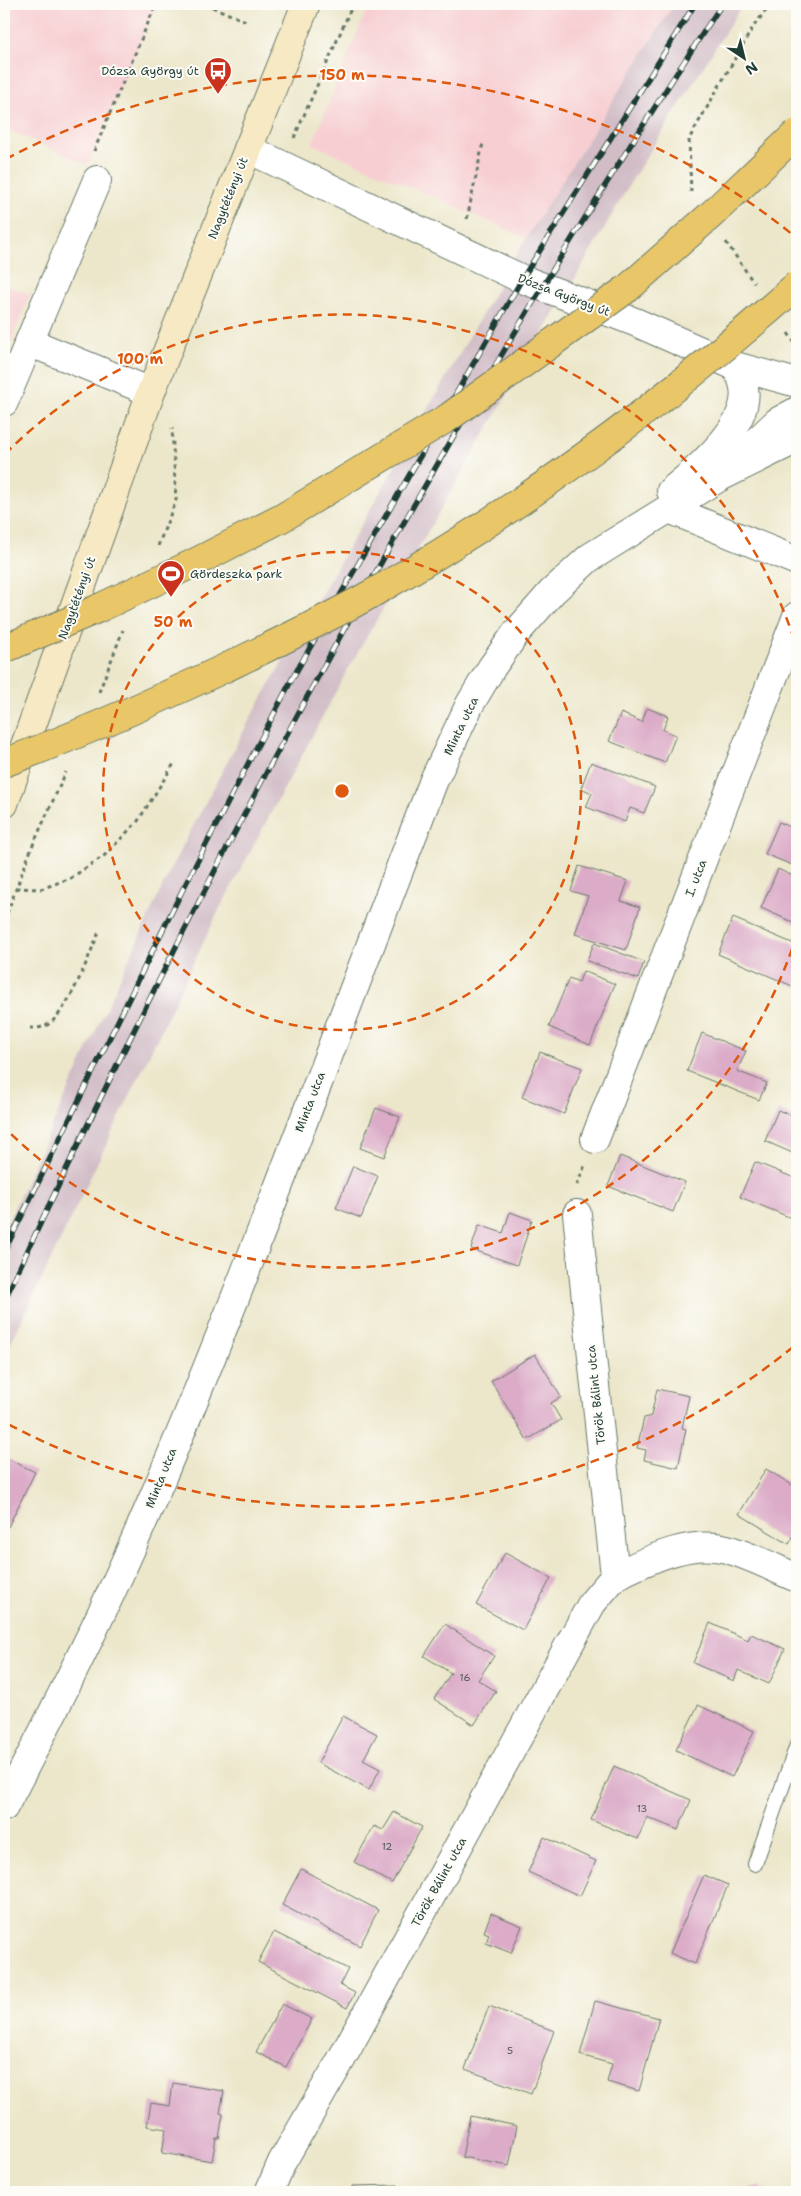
<svg xmlns="http://www.w3.org/2000/svg" width="801" height="2196" viewBox="0 0 801 2196" font-family="'Shantell Sans',sans-serif">
  <style>
    .built { fill: #f7cfd3 }
    .industrial { fill: #d2bdc7 }
    .building { fill: #dbabc8 }
    .lines { fill: none; stroke-linecap: round; stroke-linejoin: round }
    .service-casing { stroke: #677869; stroke-width: 16 }
    .minor-casing { stroke: #677869; stroke-width: 30 }
    .tertiary-casing { stroke: #677869; stroke-width: 30 }
    .secondary-casing { stroke: #677869; stroke-width: 30 }
    .path { stroke: #677869; stroke-width: 3; stroke-dasharray: 4 4; stroke-linecap: butt }
    .service { stroke: #fff; stroke-width: 14 }
    .minor { stroke: #fff; stroke-width: 28 }
    .tertiary { stroke: #fff; stroke-width: 28 }
    .secondary { stroke: #f6e9c3; stroke-width: 28 }
    .rail-casing { stroke: #1f3d34; stroke-width: 5.5 }
    .rail { stroke: #fdfcf7; stroke-width: 4; stroke-dasharray: 11; stroke-linecap: butt }
    .trunk-bridge-casing { stroke: #677869; stroke-width: 30; stroke-linecap: butt }
    .trunk-bridge { stroke: #e9c769; stroke-width: 28 }
    .ring { fill: none; stroke: #de580e; stroke-width: 2.5; stroke-dasharray: 9 6 }
    .labels { text-anchor: middle; dominant-baseline: central; stroke-width: 4; stroke-linejoin: round; paint-order: stroke }
    .number-label { font-size: 10px; fill: #4e5859 }
    .poi-label { font-size: 12px; fill: #1f3d34; stroke: #fdfcf7; text-anchor: end }
    .street-label { font-size: 12px; fill: #1f3d34; stroke: #fdfcf7 }
    .centre { fill: #de580e; stroke: #fdfcf7; stroke-width: 2.5 }
    .ring-label { font-size: 15px; text-anchor: middle; font-weight: bold; fill: #de580e; stroke: #fdfcf7; stroke-width: 4; stroke-linejoin: round; paint-order: stroke }
  </style>
  <rect width="100%" height="100%" fill="#fdfcf7"/>
  <filter id="ink" filterUnits="userSpaceOnUse"><feTurbulence type="fractalNoise" baseFrequency=".02" numOctaves="2"/><feDisplacementMap in="SourceGraphic" scale="10" xChannelSelector="R" yChannelSelector="G"/><feConvolveMatrix kernelMatrix="1 2 1 2 8 2 1 2 1" color-interpolation-filters="sRGB"/></filter>
  <filter id="wash" filterUnits="userSpaceOnUse"><feTurbulence type="fractalNoise" baseFrequency=".0096" numOctaves="4" result="noise"/><feDisplacementMap in="SourceGraphic" scale="20" xChannelSelector="R" yChannelSelector="G"/><feGaussianBlur stdDeviation="1.12" result="paint"/><feColorMatrix in="noise" values="0 0 0 0 0 0 0 0 0 0 0 0 0 0 0 0 0 1.4 0 .05"/><feComposite in="paint" operator="in"/></filter>
  <g filter="url(#wash)">
    <rect width="100%" height="100%" fill="#ece7cb"/>
    <path class="built" d="M4 4H156L88 165 4 128Z
      M369 4H674L526 238 312 144Z
      M4 284 30 295 4 358Z"/>
    <path class="industrial" d="M674 4H743L635 175 348 669 219 910 4 1357V1230L171 868 251 717 526 238Z"/>
    <g id="blocks">
      <path class="building" d="M647 708 668 716 663 730 676 735 665 763 609 741 621 713 642 722Z
        M591 762 655 787 644 813 630 808 625 822 586 807 592 793 581 788Z
        M779 822 797 830V867L765 854Z
        M579 866 628 881 621 901 640 907 626 950 575 934 588 896 571 891Z
        M778 869 797 878V924L761 908Z
        M733 918 797 945V988L718 954Z
        M594 943 644 962 638 979 587 961Z
        M583 971 615 984 590 1045 549 1027 569 978 579 982Z
        M702 1033 746 1051 737 1071 767 1083 759 1100 687 1071Z
        M540 1052 582 1068 564 1114 522 1097Z
        M376 1108 400 1117 384 1157 360 1148Z
        M778 1110 797 1118V1155L765 1141Z
        M620 1156 685 1182 673 1212 608 1186Z
        M755 1162 797 1179V1212L794 1219 740 1197Z
        M353 1166 378 1176 361 1218 336 1208Z
        M510 1212 532 1220 517 1265 471 1249 479 1225 503 1233Z
        M535 1354 561 1397 551 1403 561 1420 527 1440 491 1381Z
        M657 1389 689 1396 682 1428 686 1429 678 1468 644 1460 646 1450 637 1448 644 1418 651 1416Z
        M4 1457 35 1472 8 1527 4 1525Z
        M766 1469 797 1488V1530L789 1544 739 1514Z
        M505 1553 551 1578 523 1630 476 1605Z
        M710 1623 748 1640 751 1634 785 1649 769 1684 738 1670 734 1681 693 1663Z
        M445 1624 494 1656 478 1680 496 1691 474 1725 434 1699 451 1673 424 1656Z
        M698 1705 754 1731 732 1777 676 1750Z
        M343 1716 377 1734 363 1760 380 1769 369 1790 318 1763Z
        M614 1766 691 1800 678 1830 647 1817 638 1839 591 1820Z
        M394 1812 422 1827 392 1883 354 1862 374 1826 383 1830Z
        M544 1837 596 1861 580 1896 528 1872Z
        M301 1869 378 1910 360 1946 282 1905Z
        M704 1875 728 1885 695 1964 670 1953Z
        M491 1913 522 1926 511 1953 486 1943 489 1934 484 1932Z
        M274 1932 348 1969 340 1985 355 1993 347 2008 258 1962Z
        M595 2001 659 2018 639 2091 607 2082 612 2064 580 2055Z
        M282 2004 312 2019 286 2067 256 2052Z
        M489 2006 554 2031 531 2094 465 2069Z
        M173 2083 224 2091 220 2113 223 2114 219 2138H216L212 2161 162 2153 166 2129 147 2126 151 2103 170 2106Z
        M470 2116 517 2126 509 2166 462 2157Z
        M398 2185V2192H352V2186Z
        M760 2186 761 2192H729V2191Z"/>
    </g>
  </g>
  <g filter="url(#ink)">
    <use href="#blocks" fill-opacity="0" stroke="#677869" stroke-width="1"/>
    <g class="lines">
      <defs>
        <path id="service" d="M755 1864 797 1745"/>
        <path id="minor" d="M248 149 522 279 635 322 735 366 797 383
          M29 342 151 392
          M4 402 97 180
          M669 509 797 561
          M595 1139 797 616
          M615 1576C650 1559 693 1537 733 1551 755 1558 776 1569 797 1578
          M269 2192 282 2162 341 2060 592 1603 615 1576 577 1214"/>
        <path id="tertiary" d="M737 460 777 422 797 411
          M671 491C697 470 755 422 743 383 742 377 737 371 735 366
          M4 1807C55 1710 105 1611 148 1510 251 1270 339 1023 434 780L470 704 492 667 516 633 552 592 589 558 718 478 797 439"/>
        <path id="secondary" d="M4 804 151 392 306 4"/>
      </defs>
      <use href="#service" class="service-casing"/>
      <use href="#minor" class="minor-casing"/>
      <use href="#tertiary" class="tertiary-casing"/>
      <use href="#secondary" class="secondary-casing"/>
      <path class="path" d="M205 4 248 22
        M294 138 353 4
        M94 151 156 4
        M691 192 689 139 753 27 771 4
        M467 219 483 143
        M726 242 754 283
        M788 333 797 346
        M158 546 176 500 172 428
        M99 692 123 630
        M16 888 41 889 71 878 105 855 138 821 175 762
        M4 921 32 847 66 772
        M30 1028C35 1028 41 1028 45 1026 67 1017 89 955 99 932
        M577 1185 585 1165"/>
      <use href="#service" class="service"/>
      <use href="#minor" class="minor"/>
      <use href="#tertiary" class="tertiary"/>
      <use href="#secondary" class="secondary"/>
      <defs>
        <path id="rail" d="M4 1252 182 891 292 679 522 279 695 4
          M4 1301C212 853 449 416 722 4"/>
      </defs>
      <use href="#rail" class="rail-casing"/>
      <use href="#rail" class="rail"/>
      <defs>
        <path id="trunk-bridge" d="M4 649 97 609 194 563 282 518 449 417 628 288 713 213 797 133
          M4 763C78 735 151 703 223 669 275 644 328 619 378 590 528 504 668 400 797 285"/>
      </defs>
      <use href="#trunk-bridge" class="trunk-bridge-casing"/>
      <use href="#trunk-bridge" class="trunk-bridge"/>
    </g>
  </g>
  <g class="ring">
    <circle cx="342" cy="791" r="239"/>
    <path d="M797 934A477 477 0 0 1 5 1128M5 454A477 477 0 0 1 797 648"/>
    <path d="M793 1347A716 716 0 0 1 6 1423M6 159A716 716 0 0 1 793 235"/>
  </g>
  <defs>
    <symbol id="bus-pin" viewBox="-11 -11 22 30"><path d="M0 17L-7.5 6A9.5 9.5 0 1 1 7.5 6Z" fill="#c8321e" stroke="#fdfcf7"/><path d="M-5-6H5V4H4V6H2V4H-2V6H-4V4H-5ZM-3.5-4V0h7V-4ZM-3.5 1.2v1.5H-2V1.2ZM2 1.2v1.5H3.5V1.2Z" fill="#fff"/></symbol>
    <symbol id="stadium-pin" viewBox="-11 -11 22 30"><path d="M0 17L-7.5 6A9.5 9.5 0 1 1 7.5 6Z" fill="#c8321e" stroke="#fdfcf7"/><path d="M0-5a6.5 5 0 1 0 0 10a6.5 5 0 1 0 0-10ZM-3.5-1.8h7v3.6h-7Z" fill="#fff"/></symbol>
  </defs>
  <g fill-rule="evenodd">
    <use href="#bus-pin" x="202" y="55" width="32" height="43"/>
    <use href="#stadium-pin" x="155" y="558" width="32" height="43"/>
  </g>
  <g class="labels">
    <g class="number-label">
      <text x="465" y="1677">16</text>
      <text x="642" y="1808">13</text>
      <text x="387" y="1846">12</text>
      <text x="510" y="2050">5</text>
    </g>
    <g class="poi-label">
      <text x="199" y="71">Dózsa György út</text>
      <text x="190" y="574" text-anchor="start">Gördeszka park</text>
    </g>
    <g class="street-label">
      <text transform="translate(228 198) rotate(-68)">Nagytétényi út</text>
      <text transform="translate(564 295) rotate(21)">Dózsa György út</text>
      <text transform="translate(77 598) rotate(-70)">Nagytétényi út</text>
      <text transform="translate(461 726) rotate(-64)">Minta utca</text>
      <text transform="translate(696 878) rotate(-69)">I. utca</text>
      <text transform="translate(310 1102) rotate(-69)">Minta utca</text>
      <text transform="translate(596 1395) rotate(-96)">Török Bálint utca</text>
      <text transform="translate(161 1478) rotate(-68)">Minta utca</text>
      <text transform="translate(439 1882) rotate(-61)">Török Bálint utca</text>
    </g>
  </g>
  <circle cx="342" cy="791" r="8" class="centre"/>
  <g class="ring-label">
    <text x="342" y="80">150 m</text>
    <text x="140" y="364">100 m</text>
    <text x="173" y="627">50 m</text>
  </g>
  <rect width="801" height="2196" fill="none" stroke="#fdfcf7" stroke-width="20"/>
  <g transform="translate(744 58) rotate(145)" stroke="#fdfcf7" stroke-width="4" paint-order="stroke">
  <path d="M0-4L9 19L0 12L-9 19Z" fill="#1f3d34"/>
  <text y="-8" font-size="14" font-weight="bold" text-anchor="middle" fill="#1f3d34">N</text>
  </g>
</svg>
